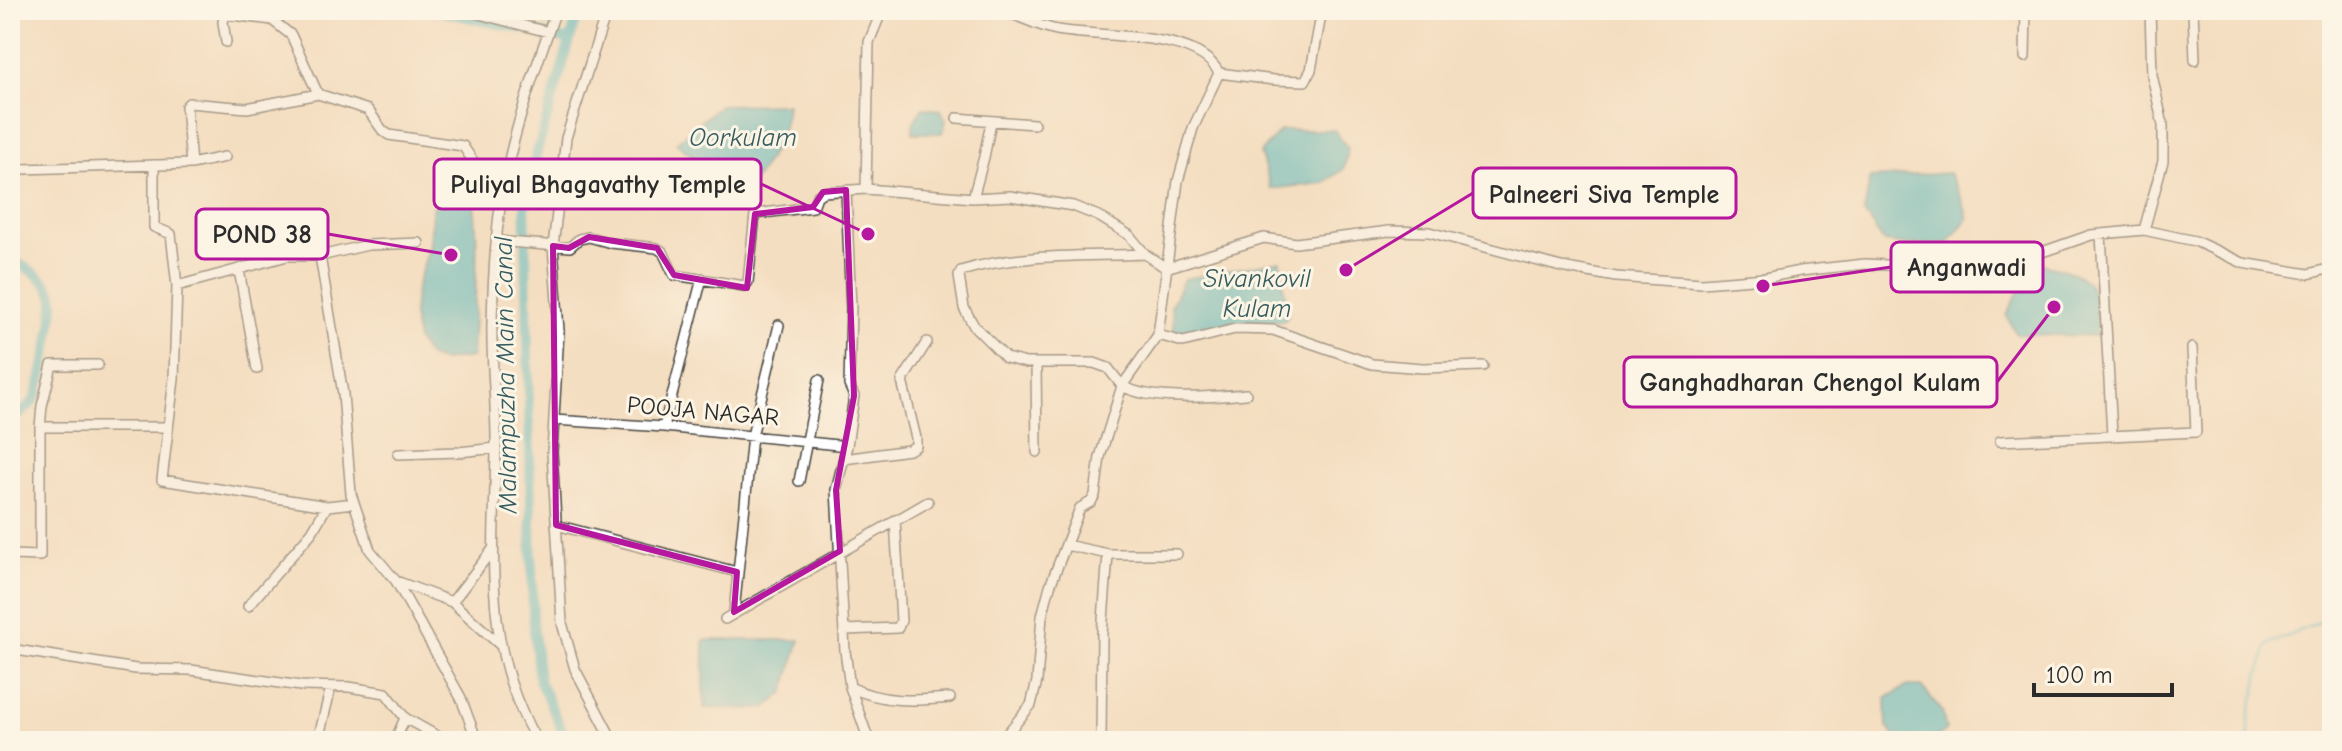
<svg xmlns="http://www.w3.org/2000/svg" width="2342" height="751" viewBox="0 0 2342 751" font-family="'Comic Neue',sans-serif">
  <style>
    .water { fill: #49b7c3; stroke: #3a7177; stroke-width: 2 }
    .lines { fill: none; stroke-linecap: round; stroke-linejoin: round }
    .stream { stroke: #49b7c3; stroke-width: 3 }
    .canal { stroke: #49b7c3; stroke-width: 10 }
    .minor-casing { stroke: #494642; stroke-width: 12 }
    .minor { stroke: #fff; stroke-width: 9 }
    .marked { fill: none; stroke: #b5179e; stroke-width: 6; stroke-linejoin: round }
    .labels { text-anchor: middle; dominant-baseline: central; stroke-width: 6; stroke-linejoin: round; paint-order: stroke }
    .street-label { font-size: 24px; fill: #2b2b2b; stroke: #fcf5e5 }
    .water-label { font-size: 26px; font-style: italic; fill: #365c60; stroke: #fcf5e5 }
    .leader { fill: none; stroke: #b5179e; stroke-width: 3 }
    .callout-dot { fill: #b5179e; stroke: #fcf5e5; stroke-width: 3 }
    .callout { fill: #fcf5e5; stroke: #b5179e; stroke-width: 3 }
    .callout-label { font-size: 26px; text-anchor: middle; font-weight: bold; fill: #2b2b2b }
  </style>
  <rect width="100%" height="100%" fill="#fcf5e5"/>
  <filter id="ink" filterUnits="userSpaceOnUse"><feTurbulence type="fractalNoise" baseFrequency=".0125" numOctaves="2"/><feDisplacementMap in="SourceGraphic" scale="16" xChannelSelector="R" yChannelSelector="G"/><feConvolveMatrix kernelMatrix="1 2 1 2 8 2 1 2 1" color-interpolation-filters="sRGB"/></filter>
  <filter id="wash" filterUnits="userSpaceOnUse"><feTurbulence type="fractalNoise" baseFrequency=".006" numOctaves="4" result="noise"/><feDisplacementMap in="SourceGraphic" scale="32" xChannelSelector="R" yChannelSelector="G"/><feGaussianBlur stdDeviation="1.8" result="paint"/><feColorMatrix in="noise" values="0 0 0 0 0 0 0 0 0 0 0 0 0 0 0 0 0 1.4 0 .05"/><feComposite in="paint" operator="in"/></filter>
  <g filter="url(#wash)">
    <rect width="100%" height="100%" fill="#f4dec1"/>
    <path class="water" d="M787 104C785 138 767 162 748 189L723 184 719 162 699 161 676 143 720 105Z
      M922 108 941 110 946 121 942 133H913V124Z
      M1281 130H1334L1348 149 1344 169 1323 183 1271 189 1260 153Z
      M458 169 466 171C484 215 474 306 472 357L442 361 429 357 417 340 413 316 416 289 430 244 432 213 443 179Z
      M1949 173 1962 199 1968 219 1948 243 1907 245 1884 242 1864 213 1870 178Z
      M1280 261 1288 316 1284 321H1238L1182 337 1174 332 1171 306 1184 279Z
      M2035 262C2091 276 2096 277 2097 336L2016 334 2006 315Z
      M704 640H800L784 693 764 709 704 708Z
      M1908 686H1921L1942 711 1946 730 1938 736 1899 741 1887 727 1886 698Z"/>
    <g class="lines">
      <path class="stream" d="M2332 292 2328 326 2332 373
        M2249 741V716L2267 645 2332 617"/>
      <path class="canal" d="M434 10 522 29
        M541 33 570 41
        M10 259C26 267 45 277 53 295 58 305 41 388 34 400 29 408 18 415 10 421
        M567 741 539 680 533 622 525 193 579 10"/>
    </g>
  </g>
  <g filter="url(#ink)">
    <g class="lines">
      <defs>
        <path id="minor" d="M222 10 225 14 223 22 226 42
          M464 10 548 32
          M607 10 566 138 553 246 559 331 552 452 562 623 575 669 613 741
          M998 10C1019 15 1036 26 1057 30 1101 38 1197 30 1219 73L1193 128 1178 181 1158 335 1122 386 1108 368 1094 363H1026L1006 358 974 326 964 308 959 276 961 271C1018 253 1085 257 1145 254
          M2193 10 2195 60
          M2329 10 2332 39
          M225 14 272 20 291 35 318 94
          M2025 57 2026 10
          M1219 73 1274 80 1305 81 1311 70 1322 10
          M957 118 1034 124
          M191 164 186 106 189 103 247 108 318 94 368 110 383 131 389 135 463 146 501 203
          M154 165V227L171 234 177 286 174 379 162 480 327 506 354 503
          M10 167 22 169 191 164 225 157
          M866 189 869 42 882 10
          M846 190 851 308 849 385 854 396 847 446 836 490 845 651 850 687 869 741
          M973 198 984 157 991 122
          M2144 230 2163 161V125L2152 75 2150 10
          M2101 234 2112 435
          M497 241 570 247 579 239 589 237 611 243 657 248 663 252 674 275 745 286 748 282 755 214 813 207 817 196 823 192 866 189 973 198 1010 196 1073 206 1098 216 1129 235 1145 254 1166 268 1264 238 1296 243 1389 231 1429 232 1561 267 1616 277 1702 283 1765 278 1800 271 1865 264 1951 268 2022 259 2091 235 2144 230 2195 241 2243 263 2308 274 2332 268
          M419 243 368 245 320 256 343 394 351 494 370 550 396 581 461 698 477 741
          M239 270 257 369
          M177 286 287 256H320
          M1158 335 1183 342 1235 329 1273 330 1372 364 1423 368 1483 366
          M1036 363 1037 452
          M554 420 664 427 847 446
          M40 427H166
          M664 427 702 278
          M2000 441 2196 432 2192 348
          M398 454 459 452 496 448
          M844 459 909 450 916 446V438L902 381 927 342
          M799 481 819 380
          M556 525 737 572
          M1066 545 1108 554H1177
          M10 555 40 556V427L42 406 52 365H98
          M396 581 452 602 500 645
          M452 602 493 549
          M248 606 312 532 327 506
          M734 612 752 436 779 325
          M725 619 928 502
          M844 630 898 628 901 621 895 520
          M10 649 136 669 191 670 301 686 349 687 386 693 405 718 437 736V741
          M850 687C882 703 915 701 950 698
          M319 736 331 687
          M395 741 405 718
          M537 741C482 648 494 554 496 451 497 409 491 366 492 324 493 278 495 229 504 184 515 125 536 67 556 10
          M1001 741 1031 705 1037 681 1042 616 1050 586 1080 508 1091 502 1095 495 1100 457 1122 386C1152 402 1212 397 1246 394
          M1101 741 1102 634 1108 554"/>
      </defs>
      <use href="#minor" class="minor-casing"/>
      <use href="#minor" class="minor"/>
    </g>
  </g>
  <path d="M0 0H2342V751H0ZM846 190 854 396 836 490 840 551 734 612 737 572 556 525 553 246 569 248 589 237 657 248 674 275 747 288 755 214 813 207 823 192Z" fill="#f4dec1" fill-opacity=".55" fill-rule="evenodd"/>
  <path class="marked" d="M846 190 854 396 836 490 840 551 734 612 737 572 556 525 553 246 569 248 589 237 657 248 674 275 747 288 755 214 813 207 823 192Z"/>
  <g class="labels">
    <g class="street-label">
      <text transform="translate(703 411) rotate(5)">POOJA NAGAR</text>
    </g>
    <g class="water-label">
      <text x="743" y="138">Oorkulam</text>
      <text x="1257" y="279">Sivankovil<tspan x="1257" dy="30">Kulam</tspan></text>
      <text transform="translate(506 375) rotate(-91)">Malampuzha Main Canal</text>
    </g>
  </g>
  <path class="leader" d="M868 234L761 184M1346 270L1473 193M451 255L328 234M1763 286L1891 267M2054 307L1997 382"/>
  <g class="callout-dot">
    <circle cx="868" cy="234" r="8"/>
    <circle cx="1346" cy="270" r="8"/>
    <circle cx="451" cy="255" r="8"/>
    <circle cx="1763" cy="286" r="8"/>
    <circle cx="2054" cy="307" r="8"/>
  </g>
  <g class="callout">
    <rect x="434" y="159" width="327" height="50" rx="8"/>
    <rect x="1473" y="168" width="263" height="50" rx="8"/>
    <rect x="196" y="209" width="132" height="50" rx="8"/>
    <rect x="1891" y="242" width="152" height="50" rx="8"/>
    <rect x="1624" y="357" width="373" height="50" rx="8"/>
  </g>
  <g class="callout-label">
    <text x="598" y="193">Puliyal Bhagavathy Temple</text>
    <text x="1604" y="203">Palneeri Siva Temple</text>
    <text x="262" y="243">POND 38</text>
    <text x="1967" y="276">Anganwadi</text>
    <text x="1810" y="391">Ganghadharan Chengol Kulam</text>
  </g>
  <rect width="2342" height="751" fill="none" stroke="#fcf5e5" stroke-width="40"/>
  <path d="M2034 683v12h138v-12" fill="none" stroke="#2b2b2b" stroke-width="4"/>
  <text x="2046" y="683" font-size="24" fill="#2b2b2b" stroke="#fcf5e5" stroke-width="6" paint-order="stroke">100 m</text>
</svg>
